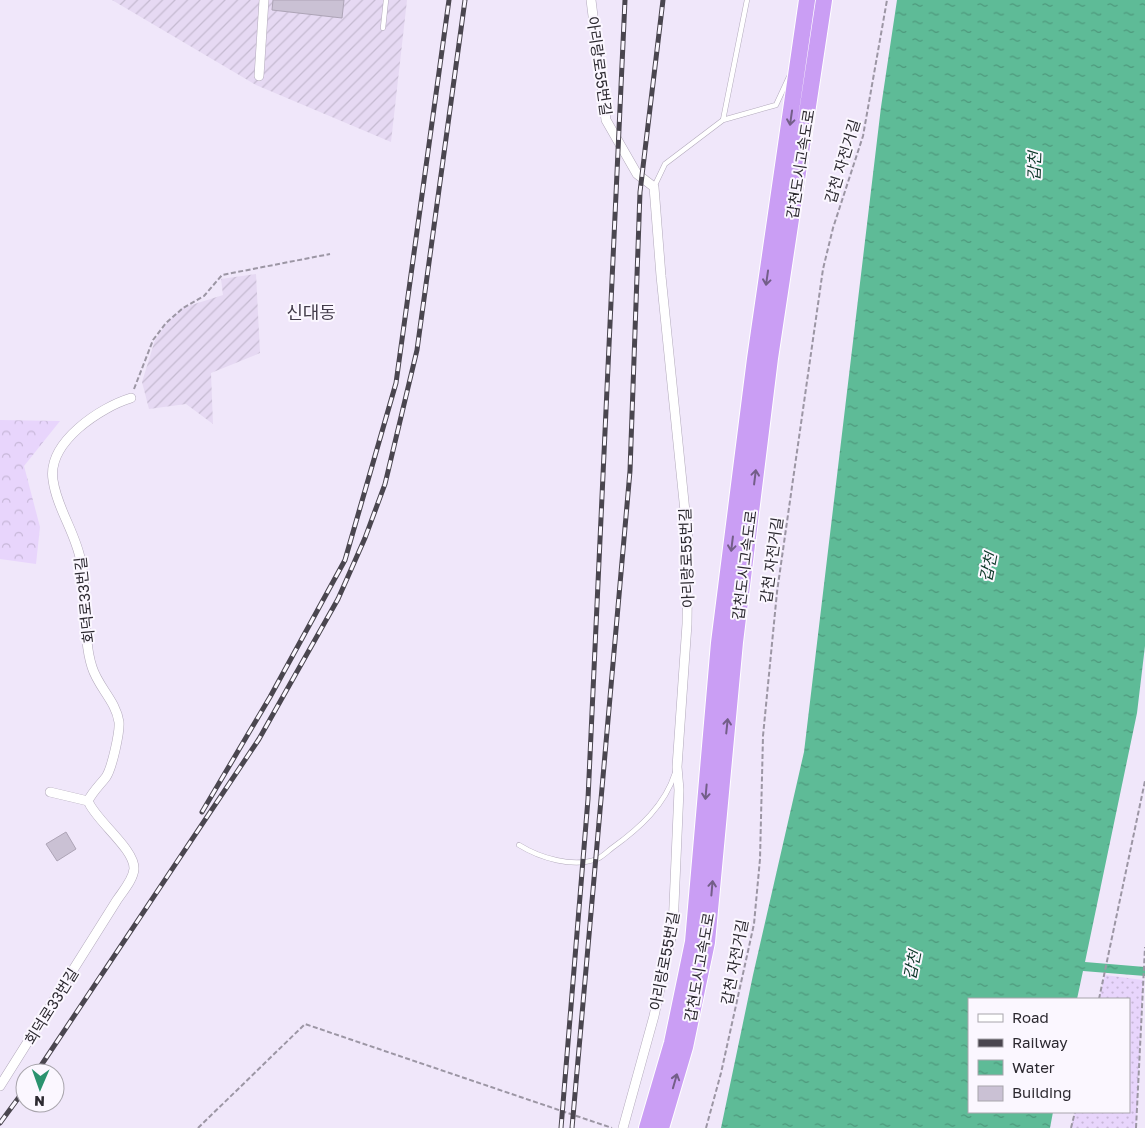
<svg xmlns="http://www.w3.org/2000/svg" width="1145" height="1128" viewBox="0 0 1145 1128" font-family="'Golos Text','Noto Sans KR',sans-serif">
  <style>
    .industrial { fill: url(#industrial-furrows) }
    .grass { fill: url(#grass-dots) }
    .forest { fill: url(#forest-crowns) }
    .water { fill: url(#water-ripples) }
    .building { fill: #cac1d4; stroke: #ada4b6 }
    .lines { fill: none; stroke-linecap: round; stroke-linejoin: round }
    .lane-casing { stroke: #b2a9bb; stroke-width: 5.5 }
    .street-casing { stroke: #b2a9bb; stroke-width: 10 }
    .highway-casing { stroke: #fff; stroke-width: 18 }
    .path { stroke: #9c96a4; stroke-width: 2; stroke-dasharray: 5 2.5; stroke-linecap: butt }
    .lane { stroke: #fff; stroke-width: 4.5 }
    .street { stroke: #fff; stroke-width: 9 }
    .highway { stroke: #ca9ef4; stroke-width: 16 }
    .rail-casing { stroke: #4a464f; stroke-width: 5 }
    .rail { stroke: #fbf7ff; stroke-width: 3; stroke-dasharray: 9; stroke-linecap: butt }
    .oneway { stroke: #735e88 }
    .labels { text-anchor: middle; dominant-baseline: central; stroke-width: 4; stroke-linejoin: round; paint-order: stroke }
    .street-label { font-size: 15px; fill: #2c2930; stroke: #fbf7ff }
    .water-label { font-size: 16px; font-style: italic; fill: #0e392a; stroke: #fbf7ff }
    .quarter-label { font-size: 18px; fill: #433c4b; stroke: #fbf7ff }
  </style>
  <defs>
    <pattern id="industrial-furrows" width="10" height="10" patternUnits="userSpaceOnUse" patternTransform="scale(1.25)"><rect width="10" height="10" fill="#e6d9f3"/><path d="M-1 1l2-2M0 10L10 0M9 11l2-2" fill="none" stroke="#c5bad1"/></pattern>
    <pattern id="grass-dots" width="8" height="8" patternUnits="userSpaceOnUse" patternTransform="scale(1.25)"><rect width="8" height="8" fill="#e8d5fc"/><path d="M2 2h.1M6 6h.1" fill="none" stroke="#c7b7d8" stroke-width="1.8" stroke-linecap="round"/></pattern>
    <pattern id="forest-crowns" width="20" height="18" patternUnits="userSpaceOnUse" patternTransform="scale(1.25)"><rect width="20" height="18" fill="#e8d5fc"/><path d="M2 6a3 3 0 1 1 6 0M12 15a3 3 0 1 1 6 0" fill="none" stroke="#c7b7d8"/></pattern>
    <pattern id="water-ripples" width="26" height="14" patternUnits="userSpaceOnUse" patternTransform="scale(1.25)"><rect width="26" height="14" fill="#5ebb97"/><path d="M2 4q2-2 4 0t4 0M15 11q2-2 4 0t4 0" fill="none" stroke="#4e987c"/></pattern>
  </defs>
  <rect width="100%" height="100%" fill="#f0e7fa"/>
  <path class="industrial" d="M112 0H407L391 142 256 85Z
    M256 274 260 353 211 373 213 424 186 404 149 409 142 382 155 340 167 323 182 308 223 295 221 279Z"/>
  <path class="grass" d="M1105 975 1143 980 1136 1128H1071L1075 1112H1129V999H1099Z"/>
  <path class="forest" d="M0 420 60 421 24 466 40 527 36 564 0 559Z"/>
  <path class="water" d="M897 0H1145V646L1137 713 1085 962 1145 967V976L1083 971 1077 999H969V1112H1053L1050 1128H721L753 975 804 752 881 107Z"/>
  <path class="building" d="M273 0H344L342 18 272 10Z
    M66 832 76 849 57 861 46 844Z"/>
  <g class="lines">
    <defs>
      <path id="lane" d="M383 28 386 0
        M723 120 747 0
        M654 187 665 164 723 120 776 105 789 77
        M519 845C540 858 573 868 597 859 602 857 608 851 612 848 640 828 665 805 675 773"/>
      <path id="street" d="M591 0 606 120 637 174 654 187 661 276 688 541 687 624 677 767 679 790 673 928 654 1016 623 1128
        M259 76 264 0
        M50 792 88 801
        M0 1086 117 900C123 891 133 880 134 869 135 849 96 821 88 801 93 791 100 785 106 777 112 768 120 732 119 722 116 701 98 687 92 667 82 636 88 595 81 562 76 533 57 509 53 480 47 442 101 407 131 398"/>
      <path id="highway" d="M647 1128 672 1043 693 942 719 643 755 359 807 0
        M661 1128 685 1047 707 942 735 642 770 358 824 0"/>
    </defs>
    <use href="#lane" class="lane-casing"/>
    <use href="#street" class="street-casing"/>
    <use href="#highway" class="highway-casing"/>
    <path class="path" d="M134 389 153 340 166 323 183 308 204 296 222 275 330 254
      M1099 999 1145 781
      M198 1128 305 1024 612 1128
      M706 1128 721 1073 754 924 760 859 763 736 777 592 823 269 833 228 863 136 887 0
      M1071 1128 1075 1112
      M1136 1128 1145 947"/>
    <use href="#lane" class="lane"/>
    <use href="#street" class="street"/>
    <use href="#highway" class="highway"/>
    <defs>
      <path id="rail" d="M202 812 270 697 345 560 396 383 449 0
        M36 1073 259 739 338 599 365 538 385 484 417 350 465 0
        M0 1123 25 1089
        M561 1128 588 799 625 0
        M572 1128 630 471 640 192 663 0"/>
    </defs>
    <use href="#rail" class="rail-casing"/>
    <use href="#rail" class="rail"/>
  </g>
  <defs><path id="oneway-shaft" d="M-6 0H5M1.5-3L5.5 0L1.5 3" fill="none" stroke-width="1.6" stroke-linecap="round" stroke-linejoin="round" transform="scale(1.25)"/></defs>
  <g class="oneway">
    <use href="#oneway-shaft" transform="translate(791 118) rotate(98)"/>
    <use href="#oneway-shaft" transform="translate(767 278) rotate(98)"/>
    <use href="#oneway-shaft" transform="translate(755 477) rotate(-83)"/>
    <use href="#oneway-shaft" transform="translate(732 544) rotate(97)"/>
    <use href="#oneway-shaft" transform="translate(727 726) rotate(-84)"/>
    <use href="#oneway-shaft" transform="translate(706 792) rotate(95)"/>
    <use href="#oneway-shaft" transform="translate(712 888) rotate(-85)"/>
    <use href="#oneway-shaft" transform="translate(675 1081) rotate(-74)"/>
  </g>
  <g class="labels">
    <g class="street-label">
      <text transform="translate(600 66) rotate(82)">아리랑로55번길</text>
      <text transform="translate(842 161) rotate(-73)">갑천 자전거길</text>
      <text transform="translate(800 164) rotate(-81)">갑천도시고속도로</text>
      <text transform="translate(686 558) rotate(-92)">아리랑로55번길</text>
      <text transform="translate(771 560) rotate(-82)">갑천 자전거길</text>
      <text transform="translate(744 565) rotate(-83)">갑천도시고속도로</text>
      <text transform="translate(84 600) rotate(-96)">회덕로33번길</text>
      <text transform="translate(664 961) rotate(-79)">아리랑로55번길</text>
      <text transform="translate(734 962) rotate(-79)">갑천 자전거길</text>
      <text transform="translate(699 967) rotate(-80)">갑천도시고속도로</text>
      <text transform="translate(51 1006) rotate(-58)">회덕로33번길</text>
    </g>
    <g class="water-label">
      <text transform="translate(1034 166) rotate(-88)">갑천</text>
      <text transform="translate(988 567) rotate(-79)">갑천</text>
      <text transform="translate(912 965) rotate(-79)">갑천</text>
    </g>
    <g class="quarter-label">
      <text x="311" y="312">신대동</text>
    </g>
  </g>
  <rect x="968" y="998" width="162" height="115" fill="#fbf7ff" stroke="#a8a5ac"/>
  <rect x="978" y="1014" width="25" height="8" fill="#ffffff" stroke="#a8a5ac"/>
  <text x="1012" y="1023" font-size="15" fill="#2c2930">Road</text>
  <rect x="978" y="1039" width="25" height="8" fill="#4a464f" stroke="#a8a5ac"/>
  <text x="1012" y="1048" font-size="15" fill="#2c2930">Railway</text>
  <rect x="978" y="1060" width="25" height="15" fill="url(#water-ripples)" stroke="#a8a5ac"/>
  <text x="1012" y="1073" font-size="15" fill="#2c2930">Water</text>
  <rect x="978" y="1086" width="25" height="15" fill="#cac1d4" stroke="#a8a5ac"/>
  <text x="1012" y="1098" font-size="15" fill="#2c2930">Building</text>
  <g transform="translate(40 1088) rotate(182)"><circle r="24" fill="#fbf7ff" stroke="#a8a5ac"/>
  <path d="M0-4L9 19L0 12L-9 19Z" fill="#2a926f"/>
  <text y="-8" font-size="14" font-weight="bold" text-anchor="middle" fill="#2c2930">N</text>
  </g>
</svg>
